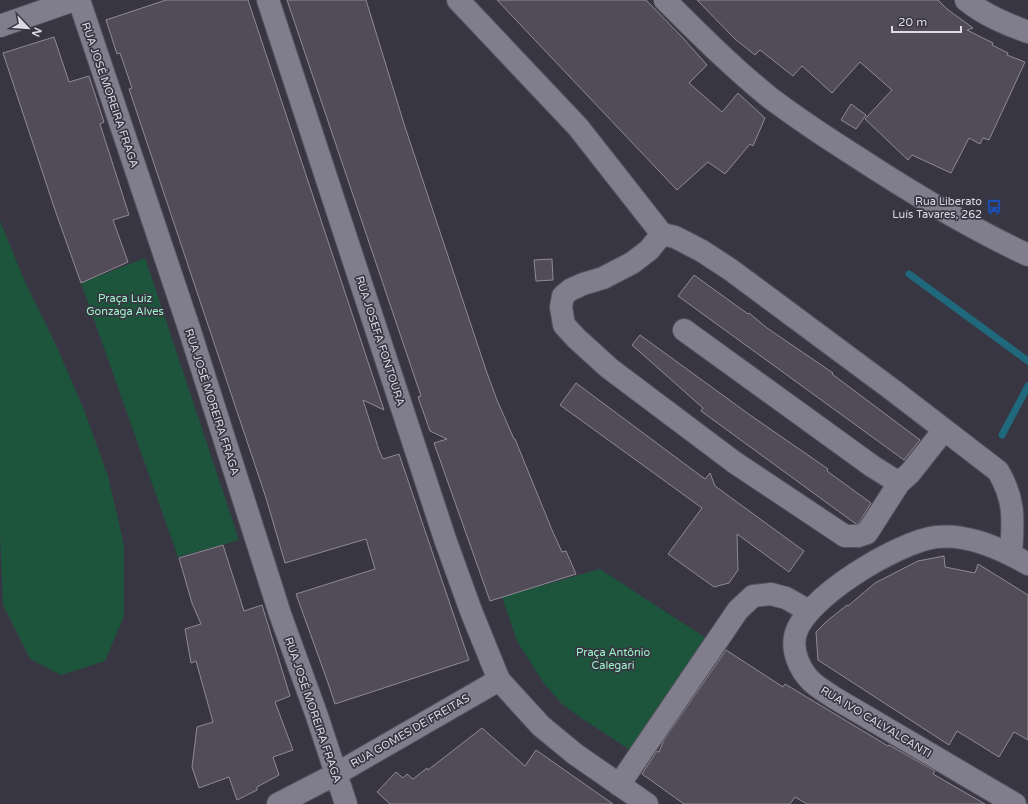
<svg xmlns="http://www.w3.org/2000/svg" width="1028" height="804" viewBox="0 0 1028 804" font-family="'Varela Round',sans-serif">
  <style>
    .green { fill: #1d553c }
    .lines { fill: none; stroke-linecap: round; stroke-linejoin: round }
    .stream { stroke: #20697c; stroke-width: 7 }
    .building { fill: #524b58; stroke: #908996 }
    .minor-casing { stroke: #54525d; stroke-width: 24 }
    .minor { stroke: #807e8d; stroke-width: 22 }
    .labels { text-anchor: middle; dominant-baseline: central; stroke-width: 3.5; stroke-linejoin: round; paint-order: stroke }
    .street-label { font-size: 11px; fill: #dcdbe4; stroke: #383643 }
    .poi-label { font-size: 11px; fill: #dcdbe4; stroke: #383643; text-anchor: end }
    .park-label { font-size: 11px; fill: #9df4c7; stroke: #383643 }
  </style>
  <rect width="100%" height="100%" fill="#383643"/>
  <path class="green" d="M0 221 25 282 56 345 84 410 108 476 124 545V616L105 661 61 675 30 659 3 605 0 534Z
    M145 258 239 540 178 557 81 283Z
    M600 569 712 642 636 754 581 718 561 703 543 682 517 641 502 597Z"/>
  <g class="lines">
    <path class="stream" d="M909 274 1028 361
      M1002 435 1028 386"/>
  </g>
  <path class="building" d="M166 0H248L384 410 363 400 379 450 383 459 399 454 469 660 335 704 327 680 296 594 375 569 366 539 285 563 266 498 129 89 132 88 120 53 117 54 106 20Z
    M287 0H366L405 127 487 373 497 400 514 439H515L552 530 562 552 566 551 576 574 490 601 434 443 447 439 430 431 418 397 421 396Z
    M497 0H646L683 38 707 65 689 83 722 112 738 93 765 118 753 146 750 144 725 174 708 162 677 190Z
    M697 0H938L947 9 973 28 967 30 993 43 992 45 1008 53 1007 55 1025 62 989 140 983 138 980 144 969 138 951 173 912 155 908 160 865 119 892 90 860 62 832 93 802 66 793 76 760 50 755 55 735 39Z
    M54 37 69 82 89 76 104 122 100 124 129 215 113 220 128 262 81 283 55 210 3 53Z
    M851 104 866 115 856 129 841 120Z
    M552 259 553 280 536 281 534 260Z
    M694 275 748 314 749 313 767 328 833 373 832 374 920 440 904 460 678 296Z
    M640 335 750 415 828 469 827 471 871 503 859 523 856 524 701 411 703 408 632 345Z
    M576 383 705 479 710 473 715 486 804 551 789 572 737 534 738 570 729 583 714 587 668 554 702 508 560 405Z
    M223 545 244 611 262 605 290 696 275 702 293 750 273 757 279 775 257 787V790L237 800 229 777 199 788 192 767 197 727 213 722 196 661 191 663 185 629 201 624 192 603 179 558Z
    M944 556 945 567 975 573 978 564 1028 595V740L1014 732 999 757 957 731 949 745 818 660 816 632 827 621 847 605 848 606 875 583 918 561Z
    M726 650 783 687 785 684 888 746 889 745 935 771 933 774 985 804H807L795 797 790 804H684L642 774 657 751 659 752 664 740Z
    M482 728 525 766 536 750 613 804H390L377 792 396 772 403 778 407 774 413 779 427 768 428 770Z"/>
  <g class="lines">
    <defs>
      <path id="minor" d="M79 0 189 328 280 614 317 716 346 804
        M268 0 445 539 471 611 499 680 541 726 575 754 647 804
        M458 0 578 127 662 234 675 237 702 251 731 270 894 391 998 471C1016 501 1013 522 1011 554
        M665 0C698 33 732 67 769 97 797 118 827 138 857 157 912 193 968 227 1028 255
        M966 0C984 15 1006 24 1028 32
        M0 26 74 0
        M662 234 649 250 632 263 603 278 583 284 570 290 563 296 561 307 564 325 576 338 609 368 734 462 845 536H858L867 533 899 483
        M684 330 872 466 899 483 910 473 944 430
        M619 785 738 610 753 596 771 594 786 598 809 611
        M278 804 336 774 499 680
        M1015 804 833 697C826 692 817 687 811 681 800 670 792 652 795 637 801 599 900 541 936 537 968 533 1002 549 1028 564"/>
    </defs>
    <use href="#minor" class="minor-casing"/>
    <use href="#minor" class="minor"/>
  </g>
  <defs>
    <symbol id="bus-bare" viewBox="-9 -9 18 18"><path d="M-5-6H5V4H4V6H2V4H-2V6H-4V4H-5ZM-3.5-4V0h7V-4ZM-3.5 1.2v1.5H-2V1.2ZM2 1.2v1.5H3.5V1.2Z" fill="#1a4fb4" stroke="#383643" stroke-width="2.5" paint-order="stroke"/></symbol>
  </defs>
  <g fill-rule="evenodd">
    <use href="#bus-bare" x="983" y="196" width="22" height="22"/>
  </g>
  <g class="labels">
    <g class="street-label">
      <text transform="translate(110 95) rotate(71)">RUA JOSÉ MOREIRA FRAGA</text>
      <text transform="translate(380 341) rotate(72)">RUA JOSEFA FONTOURA</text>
      <text transform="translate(212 402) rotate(72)">RUA JOSÉ MOREIRA FRAGA</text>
      <text transform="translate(313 710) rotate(71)">RUA JOSÉ MOREIRA FRAGA</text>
      <text transform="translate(876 722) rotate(31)">RUA IVO CALVALCANTI</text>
      <text transform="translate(410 731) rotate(-30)">RUA GOMES DE FREITAS</text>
    </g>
    <g class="poi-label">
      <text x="982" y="201">Rua Liberato<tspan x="982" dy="13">Luís Tavares, 262</tspan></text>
    </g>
    <g class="park-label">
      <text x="125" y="298">Praça Luiz<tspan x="125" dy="13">Gonzaga Alves</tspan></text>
      <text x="613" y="652">Praça Antônio<tspan x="613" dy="13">Calegari</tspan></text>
    </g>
  </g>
  <g transform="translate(28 28) rotate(115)" stroke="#383643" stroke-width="3" paint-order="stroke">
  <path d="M0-3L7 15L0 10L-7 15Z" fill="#dcdbe4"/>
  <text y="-6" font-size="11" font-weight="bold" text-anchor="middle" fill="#dcdbe4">N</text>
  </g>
  <path d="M892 26v6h69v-6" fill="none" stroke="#dcdbe4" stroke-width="2"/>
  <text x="898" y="26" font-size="12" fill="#dcdbe4" stroke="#383643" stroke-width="3" paint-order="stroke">20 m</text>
</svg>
